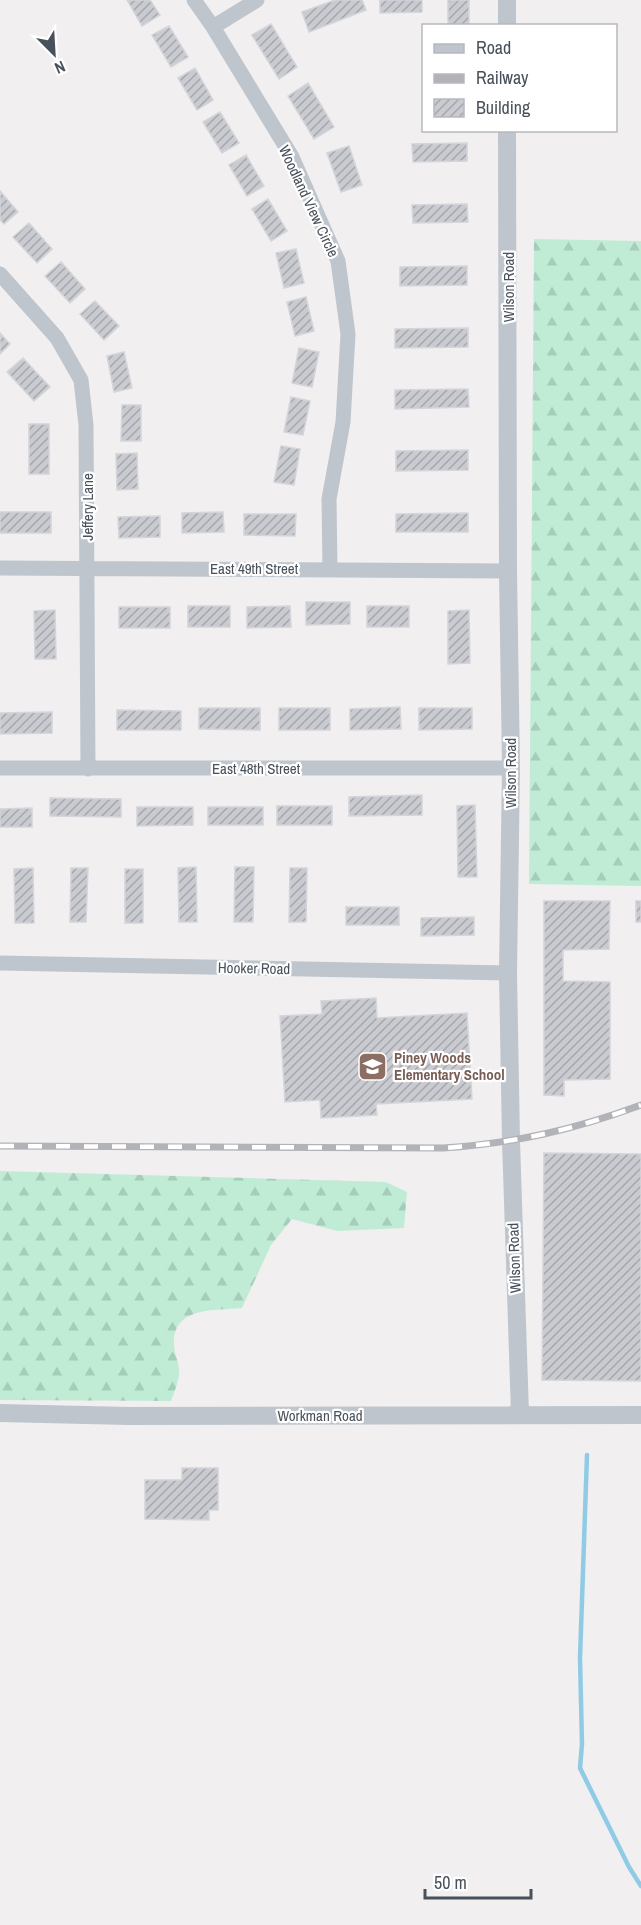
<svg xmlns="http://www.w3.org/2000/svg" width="641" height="1925" viewBox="0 0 641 1925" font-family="'Archivo Narrow',sans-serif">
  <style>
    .forest { fill: url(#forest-firs) }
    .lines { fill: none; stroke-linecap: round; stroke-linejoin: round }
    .stream { stroke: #90cbe6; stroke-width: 4.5 }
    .building { fill: url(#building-hatch); stroke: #d3d5da; stroke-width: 1.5 }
    .minor { stroke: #bec5cd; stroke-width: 15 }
    .tertiary { stroke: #bec5cd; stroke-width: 18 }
    .rail-casing { stroke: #b2b3b9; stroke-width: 7 }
    .rail { stroke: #fff; stroke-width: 4.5; stroke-dasharray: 14; stroke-linecap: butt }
    .labels { text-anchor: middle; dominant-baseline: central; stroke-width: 4.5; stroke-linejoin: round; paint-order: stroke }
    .street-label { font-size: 15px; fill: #48505b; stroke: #fff }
    .education-label { font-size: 15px; font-weight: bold; fill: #785e54; stroke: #fff; text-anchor: start }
  </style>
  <defs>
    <pattern id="forest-firs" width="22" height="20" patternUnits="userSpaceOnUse" patternTransform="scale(1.5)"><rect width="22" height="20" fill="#c0ecd6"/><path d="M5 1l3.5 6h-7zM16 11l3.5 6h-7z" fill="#a6ccba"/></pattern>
    <pattern id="building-hatch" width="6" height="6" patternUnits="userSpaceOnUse" patternTransform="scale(1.5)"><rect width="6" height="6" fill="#c9cbd1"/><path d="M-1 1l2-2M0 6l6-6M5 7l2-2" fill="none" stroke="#a5a7ad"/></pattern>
  </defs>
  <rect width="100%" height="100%" fill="#f1efef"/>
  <path class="forest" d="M534 239 641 241V886L529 884Z
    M0 1171 386 1182 407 1192 404 1228 337 1231 292 1219 271 1245 242 1308C213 1311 172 1306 174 1346 175 1355 180 1365 179 1374 178 1383 174 1393 171 1401L0 1400Z"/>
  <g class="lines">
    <path class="stream" d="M587 1455 580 1658 582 1744 580 1768 629 1867 641 1886"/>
  </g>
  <path class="building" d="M127 0H150L160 15 142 26Z
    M335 0H362L366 10 309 32 302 12Z
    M380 0H422V12L380 13Z
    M448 0H469V26H448Z
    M271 24 297 67 279 79 252 35Z
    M169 26 188 57 171 67 152 35Z
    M195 68 213 100 197 110 178 78Z
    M308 83 334 127 314 139 288 96Z
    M220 112 239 143 222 153 203 122Z
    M467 143V161L413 162 412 144Z
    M349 146 362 185 341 192 327 153Z
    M246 155 264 186 247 196 229 165Z
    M0 191 18 212 4 224 0 220Z
    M268 199 287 231 271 241 252 209Z
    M467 204 468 222 413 223 412 205Z
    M29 223 52 249 37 263 13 237Z
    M296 249 304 283 284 288 276 253Z
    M61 262 85 289 70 303 45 276Z
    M467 266V285L400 286V267Z
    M306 297 314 331 295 336 287 302Z
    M95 301 119 326 104 340 80 314Z
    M468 328V347L395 348V329Z
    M0 333 10 344 0 354Z
    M299 348 319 352 312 387 292 383Z
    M124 352 132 388 114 392 107 356Z
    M23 358 50 387 34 401 7 372Z
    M468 389 469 407 395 409V390Z
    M291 397 310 401 303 435 284 432Z
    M122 405H141V441H121Z
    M29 424H49V474H29Z
    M281 446 300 449 294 485 274 482Z
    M468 450V470L396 471V451Z
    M137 453 138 489 117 490 116 454Z
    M0 512H51V533H0Z
    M223 512 224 532 182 533V513Z
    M468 513V532H396V514Z
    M244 514H296L295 536 244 535Z
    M160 516V537L119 538 118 517Z
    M306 602H350V624L306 625Z
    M188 606H230V627H188Z
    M290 606 291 627 247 628V607Z
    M367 606H409V627H367Z
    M119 607H170V628H119Z
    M55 610 56 659H35L34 611Z
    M469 610 470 663 448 664V611Z
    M400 707 401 729 350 730V709Z
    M199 708H260V730L199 729Z
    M279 708H330V730H279Z
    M419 708H472V729L419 730Z
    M117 710 181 711V730H117Z
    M52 712V733L0 734V713Z
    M422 795V815L349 816V797Z
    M50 798 121 799V817L50 816Z
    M475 805 477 877H458L457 806Z
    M277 806H332V825H277Z
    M137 807H193V825L137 826Z
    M208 807H263V825H208Z
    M32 808V827H0V809Z
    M196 867 197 922H179L178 868Z
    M235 867H254L253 922H234Z
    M33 868 34 923H15L14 869Z
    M71 868H88L86 922H70Z
    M290 868H307L306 922H289Z
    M125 869H143V923H125Z
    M544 901H610L609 949 563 950V981L610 982V1079L564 1080V1096L544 1095Z
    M636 901H641V922H636Z
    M346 907H399V925H346Z
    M474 917V935L421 936V918Z
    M376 998 377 1018 467 1013 472 1099 376 1104 377 1115 321 1118 320 1100 285 1102 280 1016 322 1014 321 1001Z
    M544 1153 641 1154V1381L542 1380Z
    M182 1468H218V1510H209V1520L145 1519V1480H182Z"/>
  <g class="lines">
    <path class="minor" d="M194 0 213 27 292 157 338 261 348 334 343 422 329 499 330 569
      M213 27 257 0
      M0 274 57 338 81 380 86 425 88 769
      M0 568 508 571
      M0 768H511
      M0 963 508 973"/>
    <path class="tertiary" d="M507 0V26
      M507 130 508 571 511 768 508 973 511 1141 520 1414
      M0 1413 129 1416 641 1415"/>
    <defs>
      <path id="rail" d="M0 1146 443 1148C516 1143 573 1130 641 1105"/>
    </defs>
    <use href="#rail" class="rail-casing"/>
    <use href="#rail" class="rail"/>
  </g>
  <defs>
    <symbol id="school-square" viewBox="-11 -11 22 22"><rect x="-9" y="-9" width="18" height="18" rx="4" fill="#8d6e63" stroke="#fff"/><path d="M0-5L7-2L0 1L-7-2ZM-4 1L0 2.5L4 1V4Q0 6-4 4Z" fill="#fff"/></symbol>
  </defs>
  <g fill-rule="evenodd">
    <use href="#school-square" x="356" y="1050" width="33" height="33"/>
  </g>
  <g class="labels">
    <g class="street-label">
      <text transform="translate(309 201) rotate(65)">Woodland View Circle</text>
      <text transform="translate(508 287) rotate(-90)">Wilson Road</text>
      <text transform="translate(87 507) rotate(-90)">Jeffery Lane</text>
      <text x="254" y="568">East 49th Street</text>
      <text x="256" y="768">East 48th Street</text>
      <text transform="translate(510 773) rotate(-90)">Wilson Road</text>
      <text transform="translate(254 968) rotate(1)">Hooker Road</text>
      <text transform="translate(514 1258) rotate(-92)">Wilson Road</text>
      <text x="320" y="1415">Workman Road</text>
    </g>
    <g class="education-label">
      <text x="394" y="1057">Piney Woods<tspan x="394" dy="17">Elementary School</tspan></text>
    </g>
  </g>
  <rect x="422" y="24" width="195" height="108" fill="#ffffff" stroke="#b6b9bd" stroke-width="1.5"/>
  <rect x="434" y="44" width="30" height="9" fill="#bec5cd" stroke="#b6b9bd" stroke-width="1.5"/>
  <text x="476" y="54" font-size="18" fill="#48505b">Road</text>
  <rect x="434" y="74" width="30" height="9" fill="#b2b3b9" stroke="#b6b9bd" stroke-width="1.5"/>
  <text x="476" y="84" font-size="18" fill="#48505b">Railway</text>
  <rect x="434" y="99" width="30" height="18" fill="url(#building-hatch)" stroke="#b6b9bd" stroke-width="1.5"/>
  <text x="476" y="114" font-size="18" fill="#48505b">Building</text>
  <g transform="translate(54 54) rotate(156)" stroke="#ffffff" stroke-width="4.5" paint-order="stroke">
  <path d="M0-4.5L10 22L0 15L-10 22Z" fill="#48505b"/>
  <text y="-9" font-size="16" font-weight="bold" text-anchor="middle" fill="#48505b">N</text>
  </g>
  <path d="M425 1889v9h106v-9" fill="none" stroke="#48505b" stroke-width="3"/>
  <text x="434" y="1889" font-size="18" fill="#48505b" stroke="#ffffff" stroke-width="4.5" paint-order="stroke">50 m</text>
</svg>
